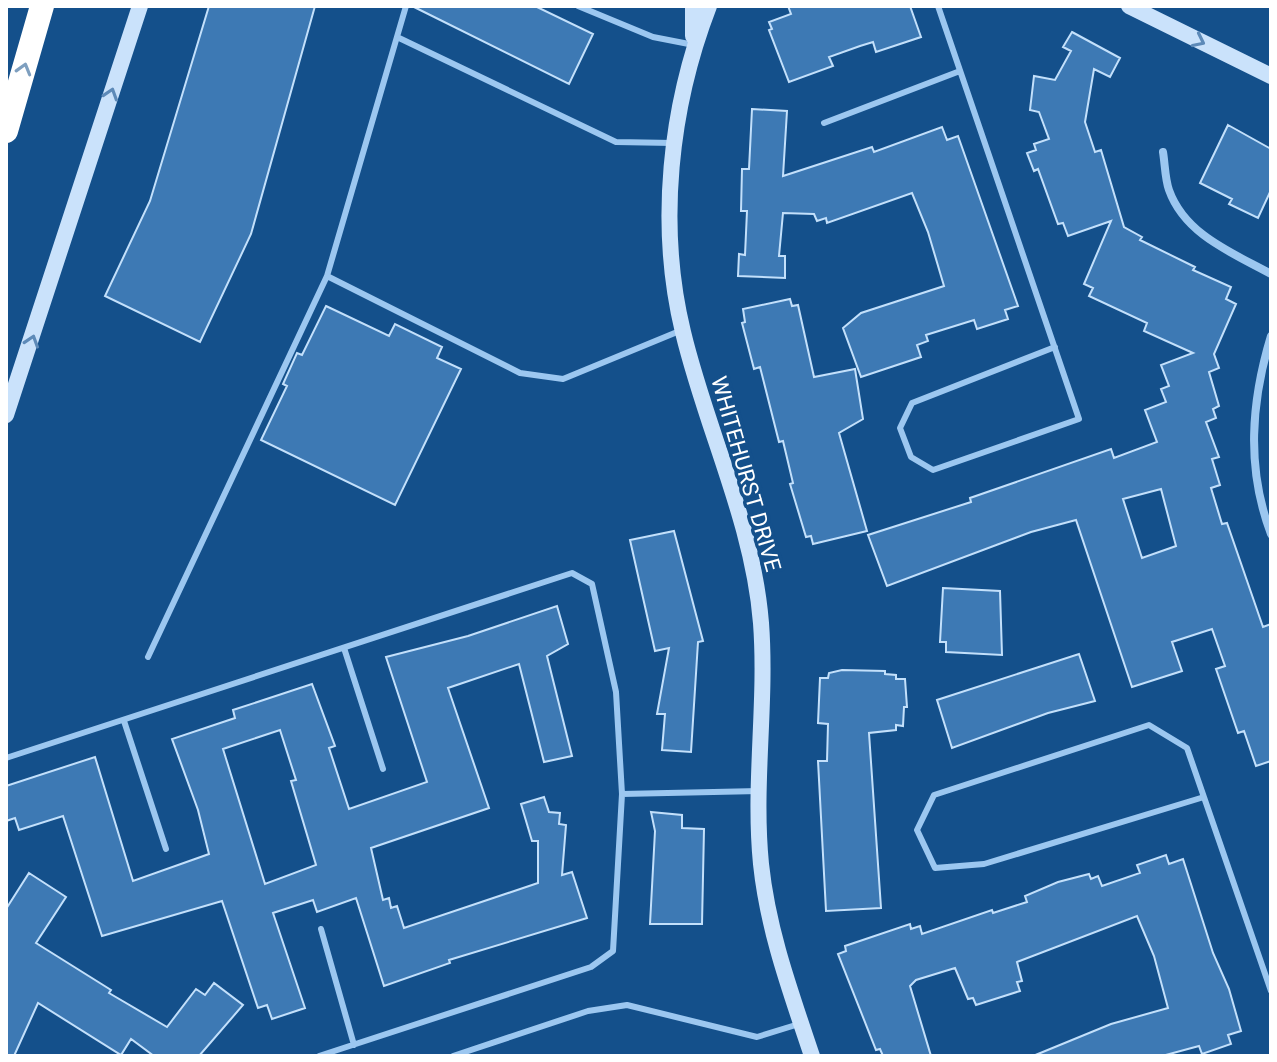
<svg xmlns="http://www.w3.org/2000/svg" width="1277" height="1062" viewBox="0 0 1277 1062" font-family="Roboto,sans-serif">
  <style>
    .building { fill: #3d79b4; stroke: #c3e0fb; stroke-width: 2; fill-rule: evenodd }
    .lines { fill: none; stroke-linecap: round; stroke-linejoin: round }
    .lane { stroke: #9cc7f0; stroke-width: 6 }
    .street { stroke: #9cc7f0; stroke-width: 8 }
    .secondary { stroke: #cae2fb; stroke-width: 16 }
    .highway { stroke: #fff; stroke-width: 24 }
    .oneway { stroke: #5d8ab8 }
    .oneway2 { stroke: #7e9fbf }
    .labels { text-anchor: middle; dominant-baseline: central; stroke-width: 7; stroke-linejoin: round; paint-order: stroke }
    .street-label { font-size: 22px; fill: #fff; stroke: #14508b }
  </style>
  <rect width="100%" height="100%" fill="#14508b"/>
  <path class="building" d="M209 6H315L251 234 200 342 105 296 150 201Z
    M412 6H535L593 34 569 84Z
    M788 6H910L921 37 876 52 873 42 860 46 829 57 833 66 789 82 769 30 772 29 769 22 791 14Z
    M1072 32 1120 58 1110 77 1094 69 1085 122 1095 152 1101 150 1124 227 1142 237 1140 240 1195 267 1193 270 1231 287 1226 299 1236 304 1214 354 1219 368 1209 372 1219 406 1213 409 1216 418 1206 422 1219 457 1212 459 1220 485 1211 488 1222 524 1227 523 1263 627 1271 624V761L1256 766 1244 731 1238 733 1216 669 1225 666 1212 629 1172 642 1182 671 1132 687 1076 520 1031 532 887 586 868 535 971 502 970 498 1111 449 1114 458 1157 442 1145 410 1166 402 1161 389 1169 386 1161 365 1193 353 1144 331 1147 323 1089 296 1093 288 1084 284 1111 221 1068 236 1063 223 1058 224 1038 169 1034 171 1027 153 1036 150 1034 144 1049 139 1039 112 1030 110 1034 76 1055 80 1071 51 1063 47ZM1161 489 1176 546 1142 558 1123 499Z
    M752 109 787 111 783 176 872 147 874 152 942 127 947 140 958 136 1018 306 1005 310 1008 319 977 329 974 320 926 335 928 341 917 345 921 357 861 377 843 328 861 313 944 286 928 232 912 193 827 223 826 218 817 221 814 214 783 213 779 256H785V278L738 276 739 254 745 255 747 211H741L742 169H749Z
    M1228 125 1271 149V190L1258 218 1229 204 1232 199 1200 183Z
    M790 299 792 306 798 305 814 377 855 369 863 419 839 433 867 531 813 544 811 536 806 537 790 484 793 483 783 441 779 442 760 367 754 369 742 323 745 322 743 309Z
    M326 306 389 336 395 324 442 347 437 358 461 369 395 505 261 440 287 386 283 384 297 353 302 355Z
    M674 531 703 641 698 642 691 752 662 750 665 714H657L669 648 655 651 630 540Z
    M943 588 1000 591 1002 655 946 652V642H940Z
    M557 606 568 644 547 656 572 756 544 762 519 664 448 688 489 808 371 848 383 900 389 898 391 908 397 906 404 928 538 883V841H532L521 804 544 797 549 812 560 813 559 824 566 825 562 875 572 872 587 918 449 960 450 963 384 986 356 898 317 912 313 900 273 913 305 1008 272 1019 267 1005 258 1008 222 901 102 936 63 816 19 830 15 818 6 821V786L95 757 133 881 209 854 198 810 172 739 235 718 233 710 312 684 335 746 329 748 349 809 427 782 386 657 468 636ZM280 730 296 780 291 781 316 865 265 884 223 749Z
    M1079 654 1095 701 1048 713 952 748 937 700Z
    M842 670 885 671V674L896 675V679H905L907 707H904L903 726 896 725V730L869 733 881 908 826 911 818 761H827L828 724 818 723 820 678H828L829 673Z
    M651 812 682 815V828L704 829 702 924H650L655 831Z
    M1166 855 1169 864 1183 859 1213 953 1229 989 1241 1031 1228 1035 1231 1044 1202 1054 1199 1046 1162 1056H1033L1111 1024 1168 1008 1154 956 1137 916 1017 962 1022 981 1017 982 1020 991 976 1005 973 998 968 999 955 968 916 980 910 986 931 1056H883L880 1049 876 1050 838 954 846 951 845 946 910 924 911 929 920 926 922 934 992 910 993 913 1027 902 1025 896 1058 882 1089 874 1091 879 1098 876 1102 886 1140 873 1137 865Z
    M29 873 66 897 36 943 111 990 109 993 167 1027 196 989 205 995 214 983 243 1005 199 1056H154L131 1039 121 1055 38 1003 14 1056H6V909Z"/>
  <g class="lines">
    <path class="lane" d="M578 6 653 37 694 45
      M938 6 1079 419 933 470 911 457 900 428 912 403 1055 347
      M397 37 616 142 673 143
      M824 123 960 71
      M327 276 520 373 563 379 682 330
      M344 648 383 769
      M148 657 327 276 406 6
      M124 721 166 849
      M6 758 572 573 592 584 616 692 622 794 613 951 591 967 319 1056
      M622 794 759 791
      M1204 797 984 864 935 868 917 830 934 795 1149 725 1187 748 1271 991
      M321 929 354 1045
      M453 1056 588 1011 627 1005 757 1037 799 1024"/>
    <path class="street" d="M1163 152C1165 164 1165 179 1169 190 1185 235 1233 253 1271 274
      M1271 336C1251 402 1246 468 1271 534"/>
    <path class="secondary" d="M693 6V36
      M709 6C670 107 657 225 683 332 706 429 753 522 761 623 767 703 753 784 761 864 768 931 791 993 812 1056
      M1129 6 1271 76
      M6 415 140 6"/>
    <path class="highway" d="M6 131 42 6"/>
  </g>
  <defs><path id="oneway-chevron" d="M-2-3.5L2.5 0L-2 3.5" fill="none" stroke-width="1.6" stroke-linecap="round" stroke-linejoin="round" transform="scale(2)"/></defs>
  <g class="oneway">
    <use href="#oneway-chevron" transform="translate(1199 41) rotate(26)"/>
    <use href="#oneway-chevron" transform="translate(111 94) rotate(-72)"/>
    <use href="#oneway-chevron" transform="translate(32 341) rotate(-72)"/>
  </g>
  <use class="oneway2" href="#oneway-chevron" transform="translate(24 69) rotate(-74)"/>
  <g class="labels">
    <g class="street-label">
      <text transform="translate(746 474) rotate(74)">WHITEHURST DRIVE</text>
    </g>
  </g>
  <rect width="1277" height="1062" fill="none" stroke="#ffffff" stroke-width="16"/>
</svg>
